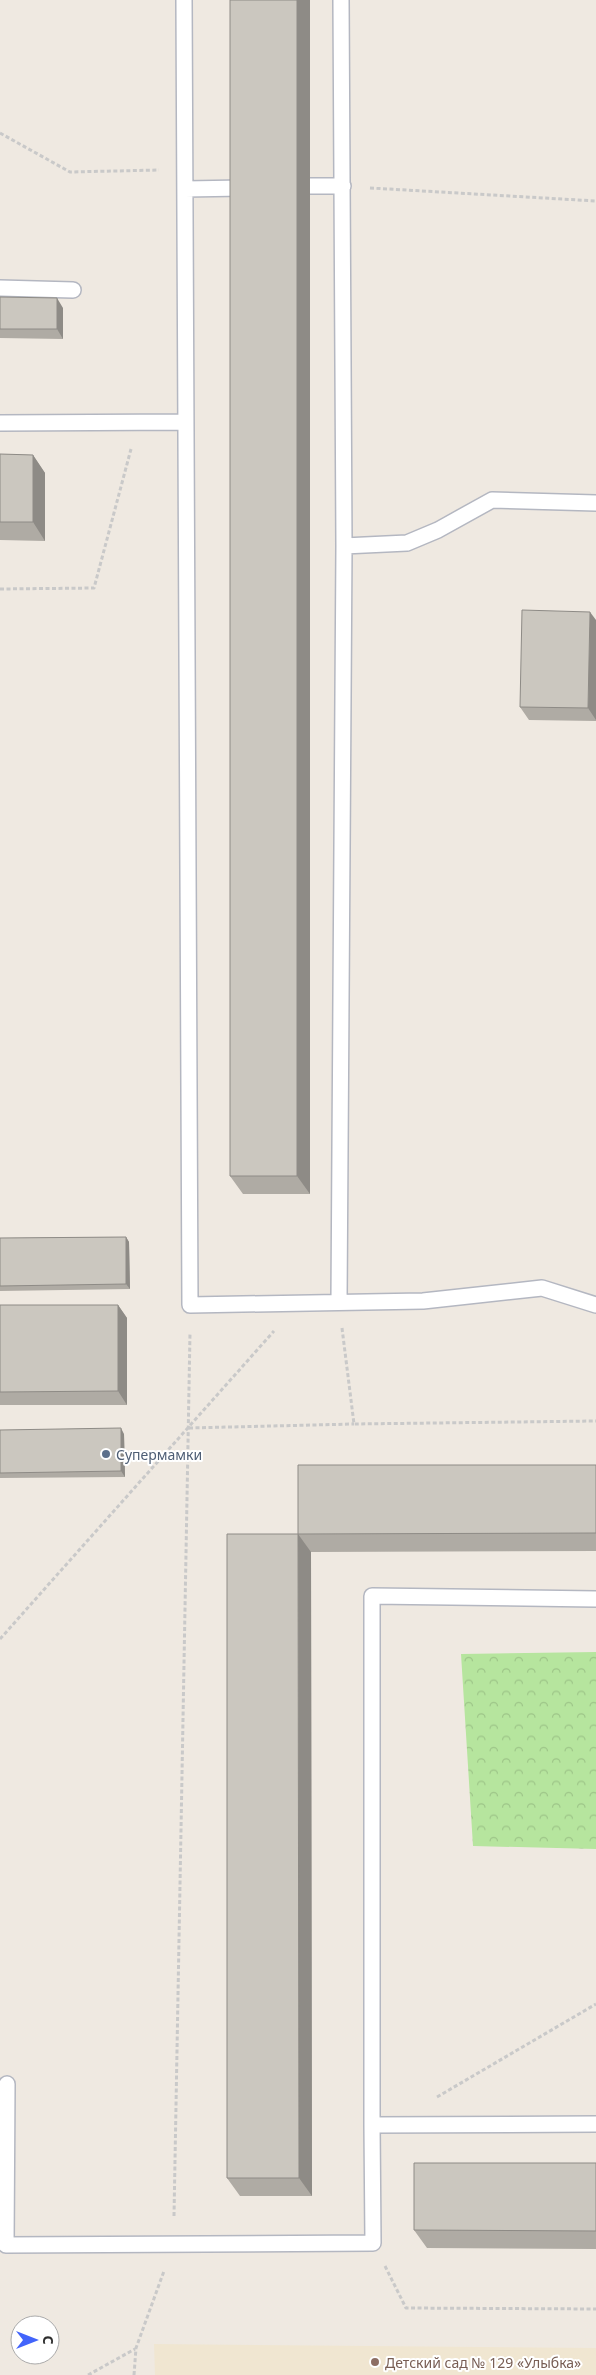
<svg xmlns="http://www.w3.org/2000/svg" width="596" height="2375" viewBox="0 0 596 2375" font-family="'Noto Sans',sans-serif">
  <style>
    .education { fill: #f0e6d1 }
    .park { fill: url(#park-crowns) }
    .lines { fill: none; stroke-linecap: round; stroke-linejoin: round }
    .lane-casing { stroke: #b4b7c1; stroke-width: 18 }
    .path { stroke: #c9c9c9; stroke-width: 3; stroke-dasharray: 4 2.5; stroke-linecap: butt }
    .lane { stroke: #fff; stroke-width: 15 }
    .wall { fill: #afaba4 }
    .shaded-wall { fill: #8e8b86 }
    .building { fill: #cbc7bf; stroke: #8e8b86 }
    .service-dot { fill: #5c6f8a; stroke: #fff; stroke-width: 2 }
    .education-dot { fill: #8d6e63; stroke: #fff; stroke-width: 2 }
    .labels { text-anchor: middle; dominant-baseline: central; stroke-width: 4; stroke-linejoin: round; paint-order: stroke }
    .service-label { font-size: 14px; fill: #4e5e75; stroke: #fff; text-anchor: start }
    .education-label { font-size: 14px; fill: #785e54; stroke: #fff; text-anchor: start }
  </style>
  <defs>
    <pattern id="park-crowns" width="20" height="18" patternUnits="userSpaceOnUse" patternTransform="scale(1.25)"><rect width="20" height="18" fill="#b6e59e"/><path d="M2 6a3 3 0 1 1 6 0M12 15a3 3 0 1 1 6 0" fill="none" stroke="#9dc588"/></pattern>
  </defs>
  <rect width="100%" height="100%" fill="#efe9e1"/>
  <path class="education" d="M154 2344 596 2348V2375H155Z"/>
  <path class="park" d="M596 1652V1849L473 1846 461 1654Z"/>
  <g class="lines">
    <defs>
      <path id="lane" d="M184 0 190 1305 423 1301 542 1288 596 1305
        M310 186H343
        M185 189 243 188
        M0 288 73 290
        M0 423 186 422
        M344 546 407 543 438 530 492 500 596 503
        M339 1301 344 546 341 0
        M596 1599 372 1596V2125L596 2124
        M7 2084 6 2245 373 2243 372 2125"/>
    </defs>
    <use href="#lane" class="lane-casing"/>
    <path class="path" d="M0 133 70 172 159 170
      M370 188 596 201
      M0 589 94 588 131 449
      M342 1328 354 1424 596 1421
      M189 1428 354 1424
      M0 1639 274 1331
      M437 2097 596 2004
      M174 2216 190 1333
      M385 2266 406 2308 596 2309
      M88 2375 135 2349
      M134 2375 136 2348 164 2271"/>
    <use href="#lane" class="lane"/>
  </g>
  <path class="wall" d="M310 0V1194H243L230 1176Z
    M0 297 63 308V339L0 338Z
    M0 454 33 455 45 473V541L0 540Z
    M596 620V721L529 720 520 707Z
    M126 1237 129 1242 130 1289 0 1291V1238Z
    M0 1305H118L127 1318V1405H0Z
    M0 1430 124 1434 125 1477 0 1478Z
    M596 1465V1551L311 1552 312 2196H240L227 2178 298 1534Z
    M596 2163V2249L427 2248 414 2230Z"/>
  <path class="shaded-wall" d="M297 0H310V1194L297 1176Z
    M57 298 63 308V339L57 329Z
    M33 455 45 473V541L33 522Z
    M590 612 596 620V720L588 708Z
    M126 1237 129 1242 130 1289 126 1284Z
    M118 1305 127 1318V1405L118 1391Z
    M121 1428 124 1434 125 1477 121 1471Z
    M298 1534 311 1552 312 2196 299 2178Z"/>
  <path class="building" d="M230 0H297V1176H230Z
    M0 297 57 298V329H0Z
    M0 454 33 455V522H0Z
    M522 610 590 612 588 708 520 707Z
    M126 1237V1284L0 1286V1238Z
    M0 1305H118V1391L0 1392Z
    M121 1428V1471L0 1473V1430Z
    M298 1465H596V1533L298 1534Z
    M227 1534H298L299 2178H227Z
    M414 2163H596V2231L414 2230Z"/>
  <circle class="service-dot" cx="106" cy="1454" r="5"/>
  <circle class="education-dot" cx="375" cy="2362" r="5"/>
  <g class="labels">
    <g class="service-label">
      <text x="116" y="1454">Супермамки</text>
    </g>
    <g class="education-label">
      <text x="385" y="2362">Детский сад № 129 «Улыбка»</text>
    </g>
  </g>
  <g transform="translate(35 2340) rotate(90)"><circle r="24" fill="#ffffff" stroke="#ababab"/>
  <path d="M0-4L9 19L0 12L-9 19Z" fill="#4264fb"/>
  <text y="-8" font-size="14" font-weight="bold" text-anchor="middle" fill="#2e2e2e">С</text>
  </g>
</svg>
